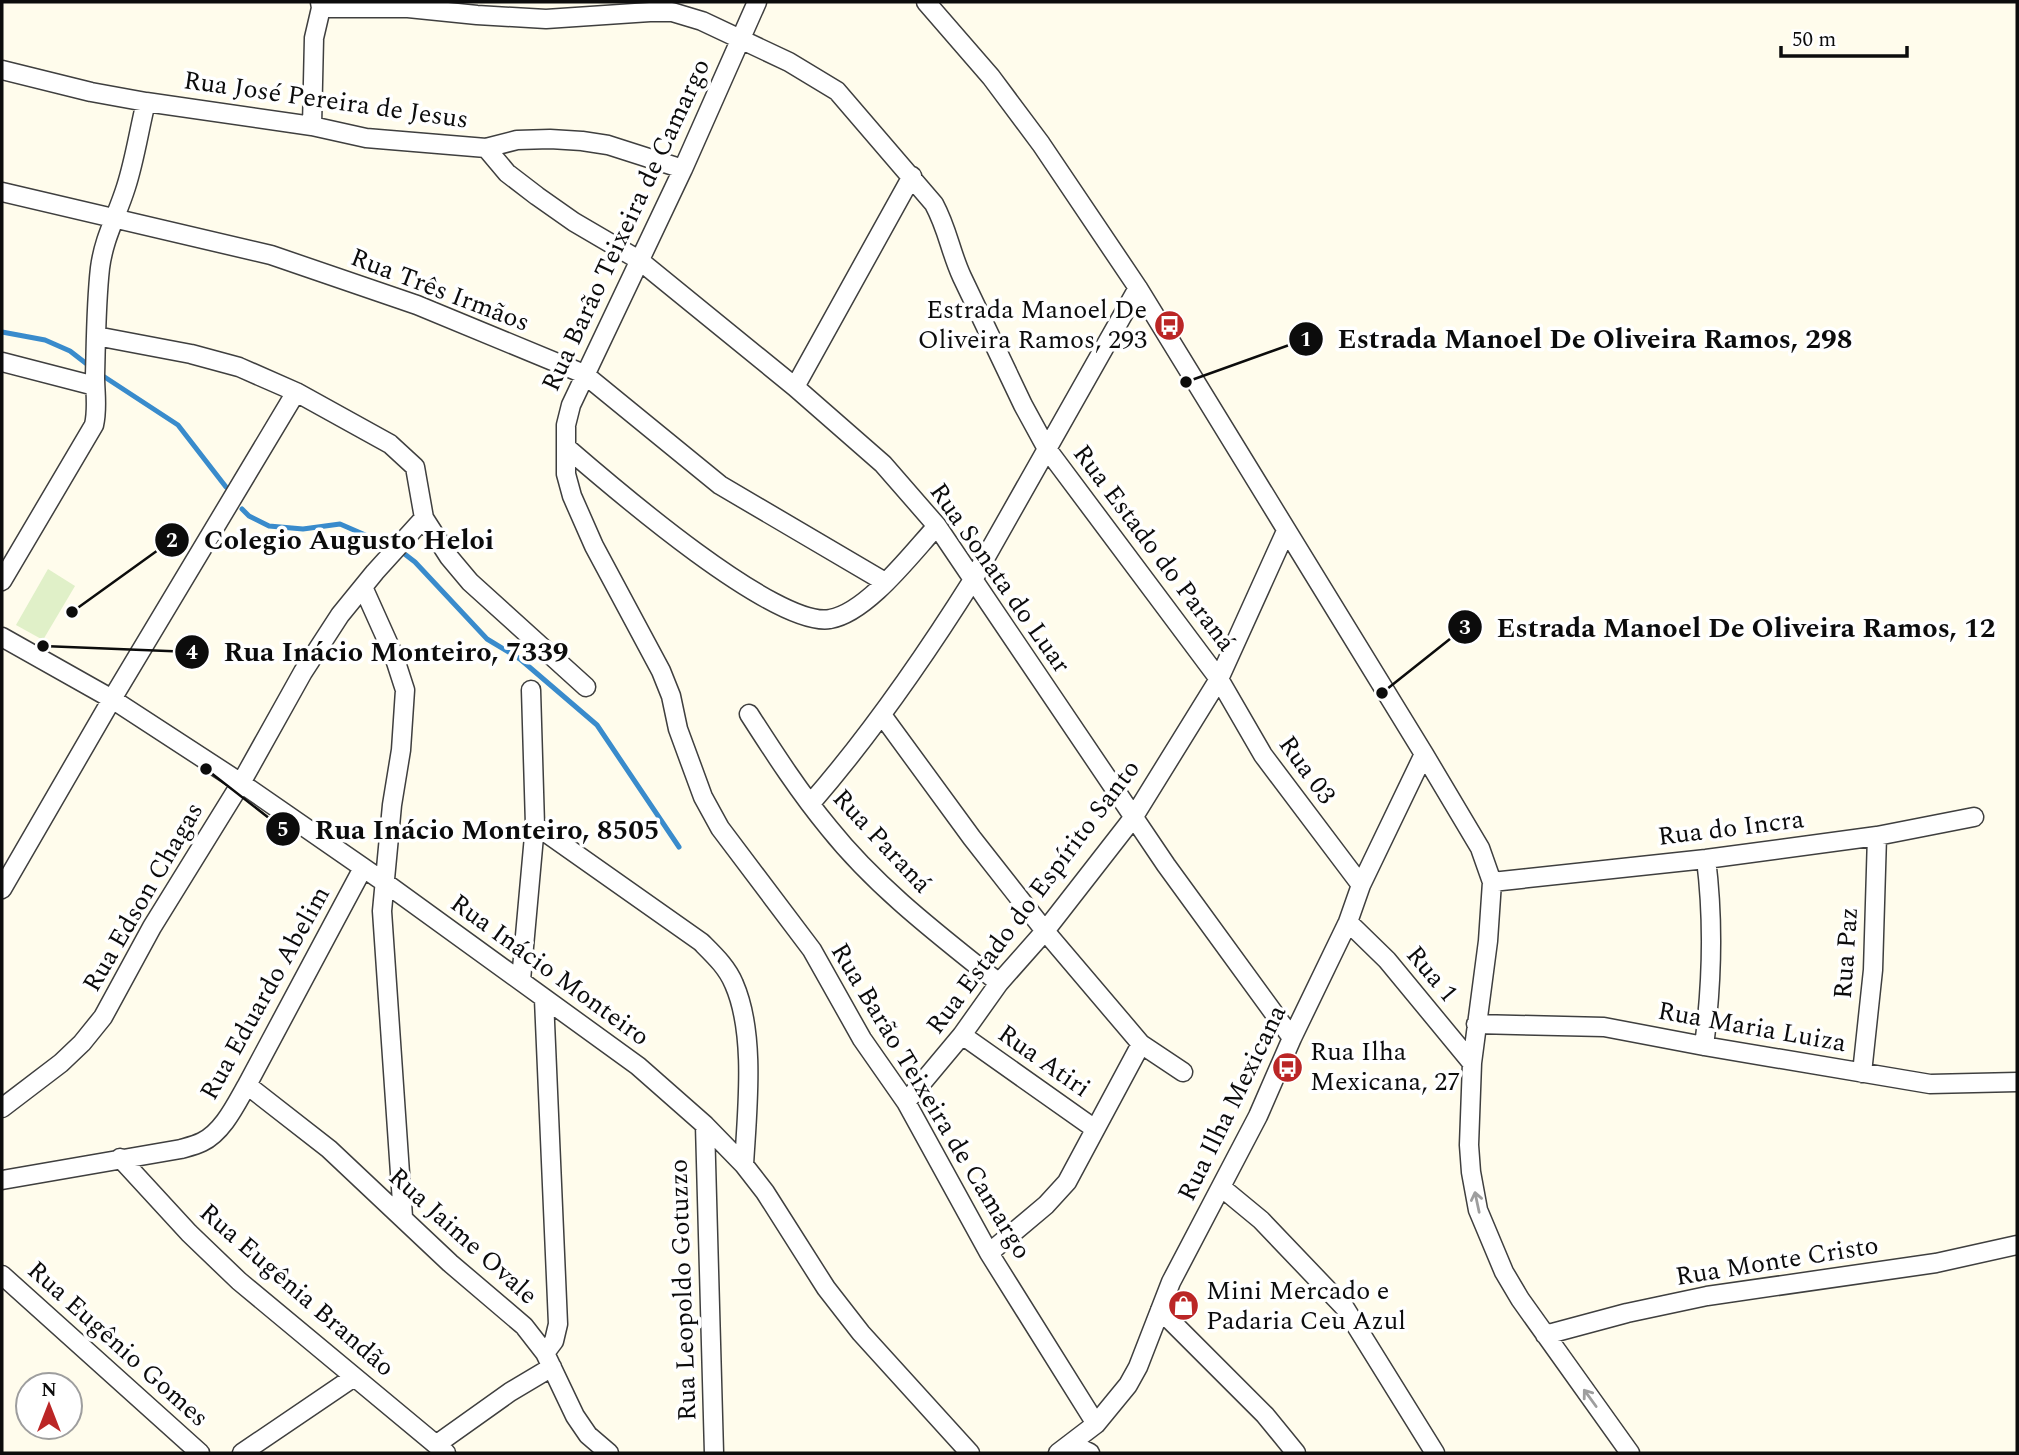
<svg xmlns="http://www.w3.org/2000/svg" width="2019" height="1455" viewBox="0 0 2019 1455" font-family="Spectral,serif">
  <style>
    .pitch { fill: #e0f0c8 }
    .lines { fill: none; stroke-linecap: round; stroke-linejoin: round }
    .stream { stroke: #398bcc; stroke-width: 5 }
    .minor-casing { stroke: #3f3f3f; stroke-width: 21 }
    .minor { stroke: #fff; stroke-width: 18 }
    .oneway { stroke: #9e9e9e }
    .labels { text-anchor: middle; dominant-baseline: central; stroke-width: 7; stroke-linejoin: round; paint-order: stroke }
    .street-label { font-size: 26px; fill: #0c0c0c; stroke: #fff }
    .poi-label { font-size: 26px; fill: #0c0c0c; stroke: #fff; text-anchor: start }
    .leader { fill: none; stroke: #0c0c0c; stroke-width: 2.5 }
    .callout-dot { fill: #0c0c0c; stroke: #fff; stroke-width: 2.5 }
    .mark-label { font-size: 21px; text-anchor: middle; font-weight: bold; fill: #fff }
    .callout-label { font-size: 28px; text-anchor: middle; font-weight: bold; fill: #0c0c0c; stroke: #fff; stroke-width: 7; stroke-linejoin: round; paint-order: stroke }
  </style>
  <rect width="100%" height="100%" fill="#fffcec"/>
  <path class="pitch" d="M48 569 75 586 43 640 16 625Z"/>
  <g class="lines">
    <path class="stream" d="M2 332 45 340 70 351 92 368
      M100 374 178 425 226 487
      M242 509 249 516 269 526 303 529 340 524 386 544
      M402 552 415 562 487 639 520 659 597 725 679 847"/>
    <defs>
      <path id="minor" d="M757 2 683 169 571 405 566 425V474L572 496 594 546 661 671 671 696 678 729 703 797 720 828 812 950 862 1039 906 1102 989 1253 1096 1424
        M926 2 991 77 1041 144 1138 288 1424 754 1480 848 1492 882 1488 941 1472 1063 1469 1145 1471 1172 1478 1210 1504 1272 1520 1299 1630 1453
        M321 8H408L477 15 546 19 650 12H672L702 21 789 62 837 91 934 204C948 230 950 251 962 277L1023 405 1047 449 1219 679 1263 755 1361 885
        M2 70 91 92 146 102 312 126 366 138 486 148 517 140 550 139 582 141 608 145 683 169
        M312 126 314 38 321 8 320 2
        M486 148 507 173 537 196 574 222 639 260 795 387 883 464 937 526 1166 865 1292 1038
        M2 192 271 255 417 305 584 374 720 485 885 582
        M96 336 191 354 239 367 296 392 390 444 415 467 424 518 449 557 470 582 586 687
        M2 362 95 386
        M795 387 912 176
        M566 447C610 485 776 629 830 619 867 613 912 553 937 526
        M2 581 94 425C98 408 95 393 95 376 96 340 96 304 100 268 104 237 117 216 126 187 135 159 139 130 146 102
        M363 587 394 656 405 690 401 750 392 805 382 911 403 1217
        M2 637 112 699 241 783 384 882 638 1066 705 1125 744 1165 765 1192 826 1288 861 1333 970 1453
        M749 714C774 753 800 793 829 828 877 888 939 935 999 983
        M882 715 972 838 1045 931 1141 1044 1183 1072
        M811 803C872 733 925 656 974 578L1138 288
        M535 825 701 942C714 955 727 967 734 984 756 1034 747 1111 744 1165
        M1492 882 1706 859 1877 836 1974 817
        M2 889 112 699 296 392
        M1348 922 1387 960 1472 1063
        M521 980 535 825 531 690
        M544 999 558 1324 554 1341 545 1353
        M1476 1024 1604 1027 1704 1046 1930 1084 2017 1082
        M962 1035 1095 1129
        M1704 1046C1712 984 1714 922 1706 859
        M1862 1073 1873 970 1877 836
        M247 1085 329 1149 450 1263 524 1326 545 1353 575 1416 588 1435 609 1453
        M906 1102 962 1035 999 983 1045 931 1133 818 1219 679 1286 531
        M2 1108 61 1063 82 1043 103 1017 152 927 241 783 303 672 340 615 375 572 424 518
        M705 1125 714 1453
        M120 1158 189 1233 239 1281 446 1453
        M2 1180 181 1149C188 1147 196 1145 202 1142 223 1132 236 1104 247 1085L363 868
        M1221 1187 1261 1220 1345 1308 1435 1453
        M989 1253 1046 1205 1067 1182 1141 1044
        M2 1275 200 1453
        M1160 1310 1265 1415 1296 1453
        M1545 1335 1627 1313 1707 1296 1936 1263 2017 1245
        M437 1444 510 1392 552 1367
        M1072 1444 1090 1453
        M242 1453 354 1377
        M1058 1453 1096 1424 1128 1385 1138 1367 1171 1282 1258 1116 1292 1038 1348 922 1361 885 1424 754"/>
    </defs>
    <use href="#minor" class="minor-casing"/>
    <use href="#minor" class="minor"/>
  </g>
  <defs><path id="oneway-shaft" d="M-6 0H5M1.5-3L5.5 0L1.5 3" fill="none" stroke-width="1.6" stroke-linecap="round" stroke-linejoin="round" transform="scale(1.75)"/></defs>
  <g class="oneway">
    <use href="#oneway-shaft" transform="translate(1477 1202) rotate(-102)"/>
    <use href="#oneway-shaft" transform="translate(1590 1398) rotate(-126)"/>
  </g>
  <defs>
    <symbol id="bus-disc" viewBox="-11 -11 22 22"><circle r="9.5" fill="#bb2626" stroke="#fff"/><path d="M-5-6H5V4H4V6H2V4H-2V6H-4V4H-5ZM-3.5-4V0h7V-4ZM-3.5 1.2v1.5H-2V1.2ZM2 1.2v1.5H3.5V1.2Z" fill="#fff"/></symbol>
    <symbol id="shop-disc" viewBox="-11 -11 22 22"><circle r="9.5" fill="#bb2626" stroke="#fff"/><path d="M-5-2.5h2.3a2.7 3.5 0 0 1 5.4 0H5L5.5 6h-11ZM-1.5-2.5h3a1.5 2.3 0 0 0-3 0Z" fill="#fff"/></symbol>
  </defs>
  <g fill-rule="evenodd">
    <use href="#bus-disc" x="1152" y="308" width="35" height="35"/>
    <use href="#bus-disc" x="1270" y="1050" width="35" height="35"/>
    <use href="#shop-disc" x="1166" y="1288" width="35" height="35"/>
  </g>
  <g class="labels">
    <g class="street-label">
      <text transform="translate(326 100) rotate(8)">Rua José Pereira de Jesus</text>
      <text transform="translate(626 225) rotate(-65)">Rua Barão Teixeira de Camargo</text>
      <text transform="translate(440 290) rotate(21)">Rua Três Irmãos</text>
      <text transform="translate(1154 548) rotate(53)">Rua Estado do Paraná</text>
      <text transform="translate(1000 578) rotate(55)">Rua Sonata do Luar</text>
      <text transform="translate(1307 770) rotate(54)">Rua 03</text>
      <text transform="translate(1731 828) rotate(-7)">Rua do Incra</text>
      <text transform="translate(882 841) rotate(47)">Rua Paraná</text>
      <text transform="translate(143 897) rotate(-60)">Rua Edson Chagas</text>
      <text transform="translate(1033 897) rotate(-53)">Rua Estado do Espírito Santo</text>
      <text transform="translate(1846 953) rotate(-86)">Rua Paz</text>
      <text transform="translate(550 970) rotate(36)">Rua Inácio Monteiro</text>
      <text transform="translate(1432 974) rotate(50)">Rua 1</text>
      <text transform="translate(265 993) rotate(-61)">Rua Eduardo Abelim</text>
      <text transform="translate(1752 1027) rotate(10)">Rua Maria Luiza</text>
      <text transform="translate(1044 1061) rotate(35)">Rua Atiri</text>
      <text transform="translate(931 1101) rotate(59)">Rua Barão Teixeira de Camargo</text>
      <text transform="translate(1232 1103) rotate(-64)">Rua Ilha Mexicana</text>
      <text transform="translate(463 1236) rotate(42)">Rua Jaime Ovale</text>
      <text transform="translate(1777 1261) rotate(-9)">Rua Monte Cristo</text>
      <text transform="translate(297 1290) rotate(41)">Rua Eugênia Brandão</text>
      <text transform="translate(683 1290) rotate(-92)">Rua Leopoldo Gotuzzo</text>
      <text transform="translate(118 1344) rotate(42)">Rua Eugênio Gomes</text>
    </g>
    <g class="poi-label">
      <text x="1147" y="310" text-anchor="end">Estrada Manoel De<tspan x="1147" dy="30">Oliveira Ramos, 293</tspan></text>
      <text x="1310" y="1052">Rua Ilha<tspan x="1310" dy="30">Mexicana, 27</tspan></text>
      <text x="1206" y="1291">Mini Mercado e<tspan x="1206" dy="30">Padaria Ceu Azul</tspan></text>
    </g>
  </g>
  <path class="leader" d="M1186 382L1306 339M72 612L172 540M1382 693L1465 627M43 646L192 652M206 769L283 829"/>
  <g class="callout-dot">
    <circle cx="1186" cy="382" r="7"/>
    <circle cx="72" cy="612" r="7"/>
    <circle cx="1382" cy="693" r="7"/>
    <circle cx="43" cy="646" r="7"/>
    <circle cx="206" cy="769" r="7"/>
    <circle cx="1306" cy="339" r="18"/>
    <circle cx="172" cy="540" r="18"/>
    <circle cx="1465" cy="627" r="18"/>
    <circle cx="192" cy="652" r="18"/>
    <circle cx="283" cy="829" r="18"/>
  </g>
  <g class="mark-label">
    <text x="1306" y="346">1</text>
    <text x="172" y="547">2</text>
    <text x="1465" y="634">3</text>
    <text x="192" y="659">4</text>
    <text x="283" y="836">5</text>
  </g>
  <g class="callout-label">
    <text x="1595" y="348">Estrada Manoel De Oliveira Ramos, 298</text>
    <text x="349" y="549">Colegio Augusto Heloi</text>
    <text x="1746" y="637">Estrada Manoel De Oliveira Ramos, 12</text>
    <text x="396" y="661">Rua Inácio Monteiro, 7339</text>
    <text x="487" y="839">Rua Inácio Monteiro, 8505</text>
  </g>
  <rect width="2019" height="1455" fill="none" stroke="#0c0c0c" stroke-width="7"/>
  <g transform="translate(49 1406)"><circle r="33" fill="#ffffff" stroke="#9e9e9e" stroke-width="2"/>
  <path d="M0-5L12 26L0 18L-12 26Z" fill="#bb2626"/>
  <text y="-10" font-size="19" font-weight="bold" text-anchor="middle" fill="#0c0c0c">N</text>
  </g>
  <path d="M1781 46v10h126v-10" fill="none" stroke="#0c0c0c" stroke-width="3.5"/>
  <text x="1792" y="46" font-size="21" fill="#0c0c0c" stroke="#ffffff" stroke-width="5" paint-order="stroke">50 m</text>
</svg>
